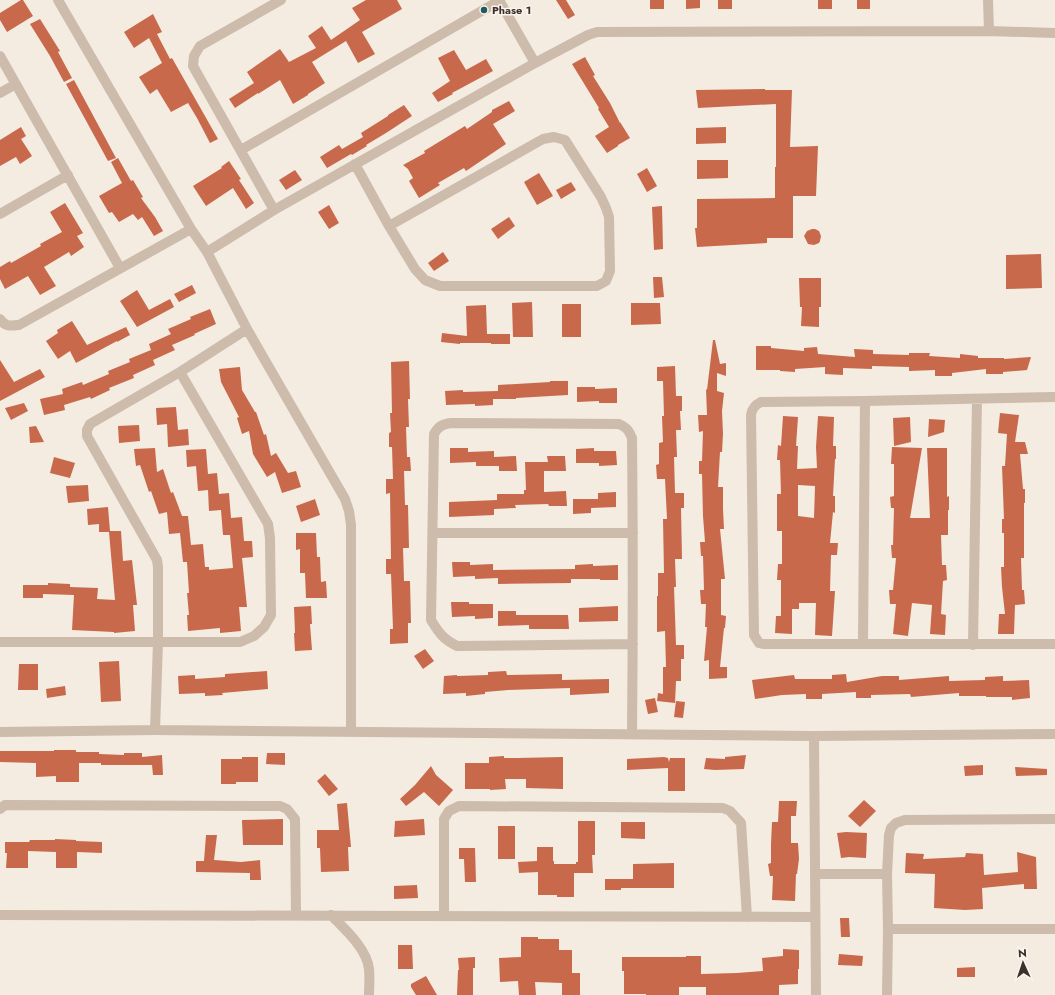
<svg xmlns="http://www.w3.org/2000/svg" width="1055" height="995" viewBox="0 0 1055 995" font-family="Jost,sans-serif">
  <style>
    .building { fill: #c8694b; fill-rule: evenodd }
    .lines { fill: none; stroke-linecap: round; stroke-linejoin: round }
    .street { stroke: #cdbbac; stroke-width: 10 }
    .poi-dot { fill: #1f5a5e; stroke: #fbf5ee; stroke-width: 1.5 }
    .labels { text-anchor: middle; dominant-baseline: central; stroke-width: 3; stroke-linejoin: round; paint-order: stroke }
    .poi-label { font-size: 11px; font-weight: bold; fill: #3b302b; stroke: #fbf5ee; text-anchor: start }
  </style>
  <rect width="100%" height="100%" fill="#f4ebe1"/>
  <path class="building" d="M21 0H23L33 16 7 32 0 20V13Z
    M366 0H397L402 9 362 32 375 54 358 63 346 41 312 62 325 83 308 94V95L293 104 280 80 258 94V93L235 108 229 99 254 83 247 72 280 49 289 62 316 48 308 36 322 26 331 40 360 20 352 8Z
    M556 0H566L575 15 568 19Z
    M650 0H664V9H650Z
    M686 0H700V8L686 9Z
    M718 0H732V9H718Z
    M818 0H832V9H818Z
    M857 0H870V9H857Z
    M153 14 162 32 157 34 170 59 172 58 218 139 210 143 197 118 188 103 171 112 157 89 150 94 139 77 162 63 149 38 134 48 124 32Z
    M40 19 60 51 58 52 72 78 64 82 50 56 30 24Z
    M454 50 466 70 486 59 493 71 452 93 453 94 438 102 432 93 450 81 438 58Z
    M585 57 595 75 593 76 610 103 620 123V122L630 138 618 145V146L607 153 595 136 609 127 598 109 599 108 572 64Z
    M74 80 116 158 108 161 66 84Z
    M765 89V90H792L790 147 818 146 816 196H793V238H767V243L697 247 695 228H697V199L775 198V167H776V104L698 108 696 90Z
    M509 101 515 111 493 124 506 144 466 171 464 168 438 183 440 185 419 198 409 181 413 178 408 169 403 165 425 153 424 151 465 126 467 129 492 112V110Z
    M404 105 412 116 386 133 366 145 367 146 352 155 351 154 327 168 320 157 339 145 342 149 363 137 361 133 388 116V115Z
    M21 127 26 136 21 139 32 156 20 164 16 157 0 166V140Z
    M726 127V143L696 144V128Z
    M118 158 131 181 133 180 143 197 141 198 155 217 163 231 154 236 142 217 138 220 133 214 119 222 112 212 109 213 99 196 122 183 111 162Z
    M697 160H728V178L697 179Z
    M229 161 241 179 239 180 254 203 246 209 233 188 206 206 193 186 222 168 221 167Z
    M647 168 657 186 647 192 637 174Z
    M295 170 302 180 286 190 279 180Z
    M539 173 553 196 537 205 524 182Z
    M571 182 576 190 561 199 556 190Z
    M65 203 83 233 77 236 84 247 71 256 69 252 44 267 56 286 40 295 28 276 5 289 0 279V267L10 261 11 263 41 246 40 244 62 232 50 212Z
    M329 205 339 223 329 229 318 212Z
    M662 206 663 249 654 250 652 207Z
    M509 217 515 226 498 239 491 229Z
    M812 229H815L819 231 821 236 820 241 819 243 814 245 808 244 804 236 807 231Z
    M443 252 449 261 434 271 428 263Z
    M1041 254 1042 288 1006 289V255Z
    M653 277H662L664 297 654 298Z
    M799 278H821V307H819V327L801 326 802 307H800Z
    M192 285 196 293 179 302 174 294Z
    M137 290 149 310 170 299 174 307 137 327 120 301Z
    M532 302 533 337H513L512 303Z
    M631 303H660L661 324 631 325Z
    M562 304H581V337H562Z
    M486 305 487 334H510V344H491V343H460V344L441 342 442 333 467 336 466 306Z
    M210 309 216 324 194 334 195 335 172 345 175 350 153 360 155 365 133 375 134 378 109 388 110 390 91 399 90 397 64 405 65 410 44 415 40 399 63 394 62 389 82 382 83 385 109 374 108 371 130 362 129 359 151 350 149 344 171 334 168 329 191 319 190 317Z
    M72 321 87 345 126 327 130 335 117 342V341L76 363 70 351 58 359 46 341 58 333 57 330Z
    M713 340H715L720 364 726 363V376L717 373V391L724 393 722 411 723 434 722 452H720L718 487H723V509L724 529H720L725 579H721V615L726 616 725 628H724L720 667H727V678L709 679V660L704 661 707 627H705L706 604H701L700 590H704L703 556H701L700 542H705L703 516 702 474H699V461H702L703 431 699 432 698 415H707L706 389 707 390Z
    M756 346H771V348L804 351V348L817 347 818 354 855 357 854 349 873 350V354L909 355V353H930L929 356 960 358V354L978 356V358H1004V359L1031 357 1027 370 1003 372V374H986V369L952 373V376H935V370L909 371V367L872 366V369L843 368V375L825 374V367L795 369V372L780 371V370H756Z
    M0 360 14 382 40 369 45 377 0 401Z
    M409 361 410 399H408L409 427H406L407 457H410L411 471H404L405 505H408L409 548H403L404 581H410L411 623H408V643L390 644V629H393L391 574H386V559H391L390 493 386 494V479H393L392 447H389V433L391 432 390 413H392L391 362Z
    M675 366 676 396H682V411H680L681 430H676L677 457H674L675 493H684V508H681L682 559H675L676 587H674L676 645H684V659H681V681H676L675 703 657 701 658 693 663 694V667H666L665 631 657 632V596H658V573H664L663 519H667L665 479H657L656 465 659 464V443L663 442 662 416H664L663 381H657V367Z
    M240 367 242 390 255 412H256L264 435 266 434 271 456 276 453 288 473 296 471 301 487 282 493 275 472 267 477 253 454 249 431 242 434 237 418 239 417 221 382 219 369Z
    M550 381H568V395L516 398V399H493V405L475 406V404L446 405 445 391 463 390V392L498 391V385L550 382Z
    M577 387H595V389L617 388V403H599V401L577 402Z
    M24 403 28 411 11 420 5 408Z
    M176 407 178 430 188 429 189 445 168 447 167 424 157 425 156 408Z
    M1000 413 1019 415 1015 442H1025L1028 454H1020L1023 489H1025V503H1024V558H1021L1022 590H1024L1025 604 1015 605 1014 634H998L999 614H1005L1002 587 1001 567H1004V533H1002V519H1004L1002 466H1005L1007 434 998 433Z
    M783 416 798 417 796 446H798L797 469 817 468 816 447 818 416 834 417 833 446H836V459H835L833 496H835V513L833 512 830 543H838L837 555H831L830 591H835L832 636 815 635 816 603H799V609H792V634L775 633 776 616H781V580H777L778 564H782V531H777V494H781L780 460H777L778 445 781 446ZM798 485 815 486 814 518 798 516Z
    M910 417 911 442 894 446 893 418Z
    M929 419 945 420 944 432 928 437Z
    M139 425 140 441 119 443 118 426Z
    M36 426 44 442 30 443 29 427Z
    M892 447 922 448 910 518H930L927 448H947V497L949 496V510H948V535H941L942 565H946L947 580 943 581 941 614 946 615 945 635 930 634 932 605 912 603 908 636 893 634 896 604H890L889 590H893L896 558H892L891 545H893L894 508H891L890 497 894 496V464H891Z
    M155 448 157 472 163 469 171 493 173 492 182 516H188L191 545 203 544 205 567H209V570L233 568 230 535H223L221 510 209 511 208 490 198 491 196 466 187 467 186 450 206 449 208 474 217 473 219 494 229 493 231 518 242 517 244 541H252L253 557 242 558 247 607H239L241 631 220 633V628L188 631 187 615H189L187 593H189L187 562H183L180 533 169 534 167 512 159 514 151 491 149 492 140 465 136 466 134 449Z
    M450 448H468V452L494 451V457L516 456 517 471H499V466H476V462L450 463Z
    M594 448V451H616L617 465 599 466V463H576V449Z
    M547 456H565L566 471H544V492L566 491 567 506H549L548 504 515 505 516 508 494 509V515L449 517V502L497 500V494H524V490H526L525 462H548Z
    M54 457 75 463 70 478 50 473Z
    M88 485 89 501 68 503 66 486Z
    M616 492V507L591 508V513L573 514V499H598V493Z
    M315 499 320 515 301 522 296 506Z
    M108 507 110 531H121L123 561 132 560 137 605H133L135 631 114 633V632L72 630 74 595 43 594V598H23V585H48V583L70 584V587L98 588 97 599 115 600 109 532H99V524L88 525 87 509Z
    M296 533H316L317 557H320L321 582 326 581 327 598H306L305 573H300V549L296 550Z
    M452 562H470V565L493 564V570L575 569V565L593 564V566L618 565V580H600V579H571V583L498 584V578L475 579V576L453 577Z
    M451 602H469V604H493V618L475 619V616L452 617Z
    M311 606 312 624H310L312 650 295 651 294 633H295L294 607Z
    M618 606V621L579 622V608Z
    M498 611H516V615H568L569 629H529V625L498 626Z
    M425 649 434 661 423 669 414 656Z
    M119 661 121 701 101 702 99 662Z
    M19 664H38V690H18Z
    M267 671 268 689 222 693 223 695 205 696V693L179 694 178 676 195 675V679L225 677V674Z
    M506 671 507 675 562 674V680L609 679V693L570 695V688L508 690 485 692V694L466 696V693L443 694 444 676 457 675V676L488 675V672Z
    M846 674 847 682 882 676H899V680L949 676V681L985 680V677L1003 676V681L1029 680 1030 698 1012 700V697H986V696H959V693L911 697 910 694 871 695V698H856V692L822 694V699H806V694L782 695 755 699 752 680 794 675 795 679H832V675Z
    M65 686 66 695 47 698 46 689Z
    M655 698 658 712 648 714 645 700Z
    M676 701 685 702 683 718 674 717Z
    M54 750H76V752H99V754L124 755V753H142V757L162 755 163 775H153L152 765H101V763H79V782H56V776L36 777V763L0 762V751H54Z
    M267 753H285V765L266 764Z
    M746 755 744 769 715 770 704 769 706 758 725 759V757Z
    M504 756V758H517L563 757V789L526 788V779H505L506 789 490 790V789H465V763H489V757Z
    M242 757H258V782H236V784H221V759H242Z
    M664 757 668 758 669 762 670 758H685V791H668V768L627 770V759Z
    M983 765V775L965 776 964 766Z
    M431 766 436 775 453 790 439 806 424 792 406 806 400 799 415 785Z
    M1015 767 1047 769V775L1016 776Z
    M325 774 338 789 329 796 317 781Z
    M864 800 876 811 860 827 848 816Z
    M779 801H797L796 816H791V843H798L799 859 797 874H796L795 901 772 900 773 876H770L768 864 771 863V844L772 822H778Z
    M347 803 351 847H348L349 871 321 872 320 848H317V830H339L337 804Z
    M283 819V845H243L242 820Z
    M424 819 425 835 394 837 395 821Z
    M578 821H595V855H592L593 873H574V897H557V895H538V872L519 873 518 862 537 861V847H553V861H554V864H576V862H578Z
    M621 822H645V839L621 838Z
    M498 826H515V859H498Z
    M846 832 867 833 866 858 849 857 841 858 837 833Z
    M206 835H217L214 860 241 862 260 860 261 880H250V873L196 872V861H204Z
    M55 839 76 840V841L102 842V853L77 852V868H56V852L28 851V868H6L7 853H5V842H29L30 840H55Z
    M459 848H475L476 882H465L464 859H459Z
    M1017 852 1036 857 1037 889H1024V884L982 888 983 909 965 910 934 908 935 874 905 873 906 853 924 854 923 859 965 857 966 853 983 854 984 875 1018 872Z
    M674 863V888H621V890H605V879H633V864Z
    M417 885 418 898 394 899V886Z
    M840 918H849L850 937H841Z
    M521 937H538V939H559V950H572V973H580V995H562V983L535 982 536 995H519L518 981 500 982 499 958 521 957Z
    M398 945H412L413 969H398Z
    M783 949 799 950V969H798V984L779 985V995H706V987H679V995H646V994H624V971H622V957H686V956H701V974L737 973 763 971 762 958 783 956Z
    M839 954 863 956 862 966 838 965Z
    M475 957V968H473V995H457L458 970H459L458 958Z
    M975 967V977H957V968Z
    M426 976 437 995H416L411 987V984Z"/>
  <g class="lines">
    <path class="street" d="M58 0 191 229 207 252 247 329 345 499 349 511 351 525V731
      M499 0 535 63
      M988 0 989 31
      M0 56 120 268
      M0 93 16 84
      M241 150 499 1
      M355 164 389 226 415 269 425 280 440 286H597L606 281 610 271 609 217 606 208 601 197 565 140 554 137 543 139 389 226
      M274 210 193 66 194 56 200 46 281 0
      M0 214 68 175
      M207 252 274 210 535 63 588 35 597 32 989 31 1055 33
      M0 319C5 327 11 326 19 325L191 229
      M1055 397 865 401 761 402C755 405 752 408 751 415L754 635 759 643 763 644H1055
      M433 533H633
      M0 642H240L254 636 264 627 271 615 270 538 268 524 180 372
      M863 643 865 401
      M973 645 977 399
      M155 730 158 642V567L157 560 87 436V430L90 424 180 372 247 329
      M0 732 155 730 814 736 1055 734
      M632 734C633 635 633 537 632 438 629 430 626 427 619 424L451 423C442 424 438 427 434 434L431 620C439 633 443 639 457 646L633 644
      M814 736 816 995
      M0 809 5 805 280 806 287 809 295 819 296 915
      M816 874H887
      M0 915 815 917
      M331 915C345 929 367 949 369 969 370 978 369 987 369 995
      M444 916V819L449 811 459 806 723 808 730 811 741 823 747 917
      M888 929H1055
      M887 995 888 929 887 874 889 835 891 828 896 823 905 820 1055 819"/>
  </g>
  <circle class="poi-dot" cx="484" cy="10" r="4"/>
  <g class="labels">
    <g class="poi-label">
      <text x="492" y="10">Phase 1</text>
    </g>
  </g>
  <g transform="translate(1023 963) rotate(357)" stroke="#fbf5ee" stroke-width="3" paint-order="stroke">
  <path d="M0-3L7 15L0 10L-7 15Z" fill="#3b302b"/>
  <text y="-6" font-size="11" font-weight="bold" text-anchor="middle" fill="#3b302b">N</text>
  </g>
</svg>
